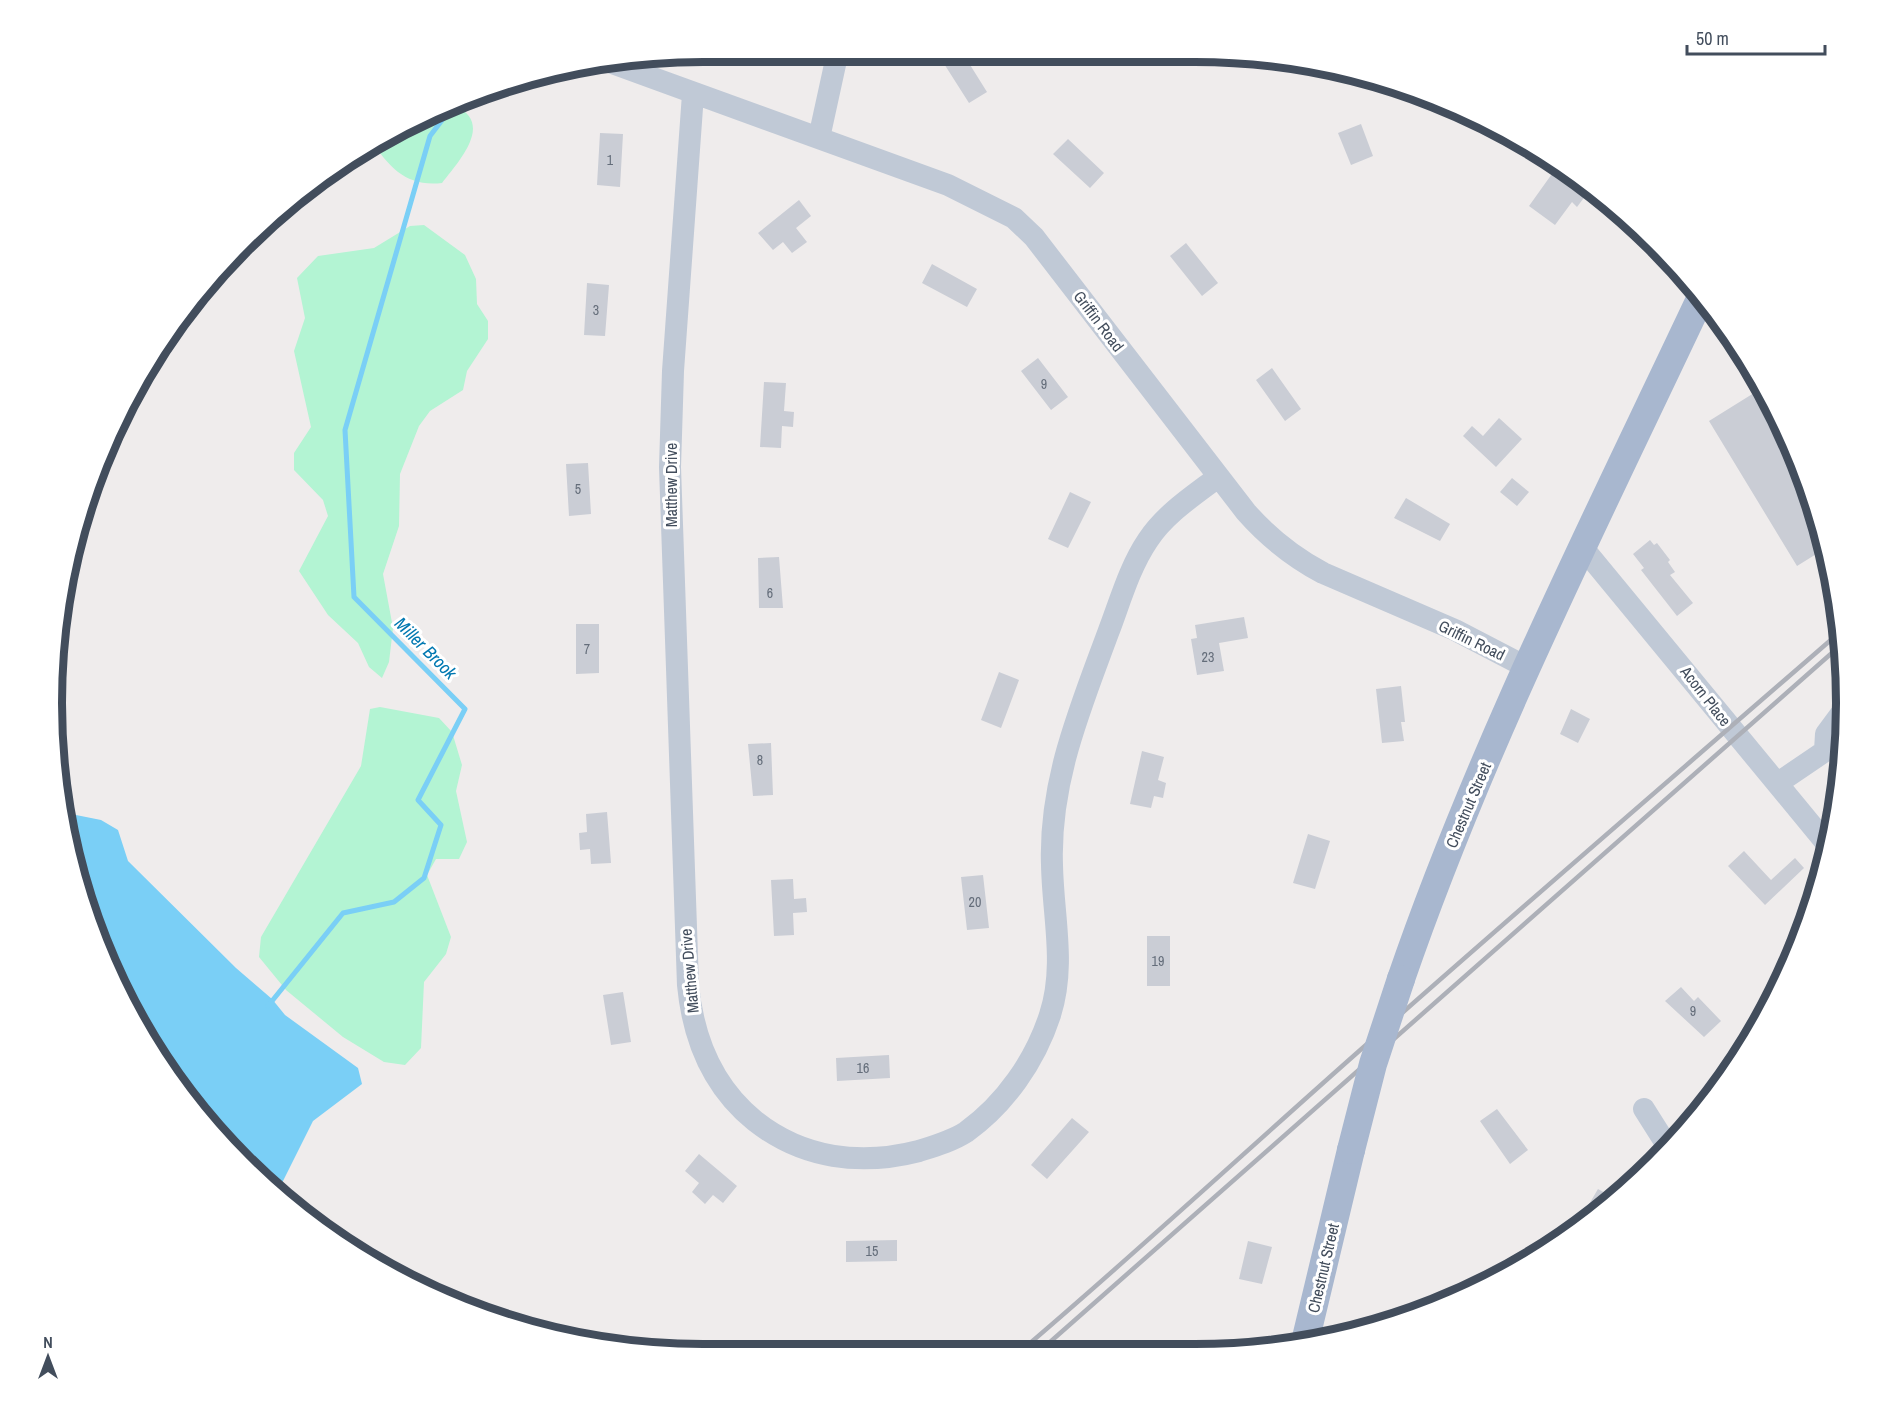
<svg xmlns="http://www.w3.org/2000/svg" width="1897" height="1405" viewBox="0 0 1897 1405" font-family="'Archivo Narrow',sans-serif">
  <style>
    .green { fill: #b3f4d3 }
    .water { fill: #7acff6 }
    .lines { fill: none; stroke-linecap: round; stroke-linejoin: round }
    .stream { stroke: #7acff6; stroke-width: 5 }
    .building { fill: #cacdd5 }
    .minor { stroke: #c0c9d6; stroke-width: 22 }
    .major { stroke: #a8b7cf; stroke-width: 28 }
    .rail { stroke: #adb0b8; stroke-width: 4.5 }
    .major-bridge { stroke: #a8b7cf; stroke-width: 28 }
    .labels { text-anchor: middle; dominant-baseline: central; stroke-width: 6; stroke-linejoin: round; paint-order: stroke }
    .number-label { font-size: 14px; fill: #646d7a }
    .street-label { font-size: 16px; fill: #424d5c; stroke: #fff }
    .water-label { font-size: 18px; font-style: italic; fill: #0078b1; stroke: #fff }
    .rim { fill: none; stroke: #424d5c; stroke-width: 8 }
  </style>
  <rect width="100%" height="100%" fill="#efecec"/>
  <path class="green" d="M455 106C495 123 458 162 442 183 407 187 390 168 372 142Z
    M424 225 465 255 476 279 477 304 488 321V339L467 371 463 390 430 411 419 426 400 474 399 526 383 574 393 628 389 662 382 678 369 667 358 643 328 615 299 571 328 516 323 500 294 470V453L311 427 294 351 305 318 297 278 318 256 374 248 410 226Z
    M380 707 439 718 452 732 462 765 456 791 467 842 459 859H436L427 875 451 937 446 954 424 982 421 1048 405 1065 384 1062 343 1037 286 990 259 957 261 937 361 766 370 709Z"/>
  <path class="water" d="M66 813 101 820 118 830 128 861 236 968 272 999 285 1015 358 1068 362 1084 313 1121 276 1195 185 1099 100 952 73 871 64 815Z"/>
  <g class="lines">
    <path class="stream" d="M268 1006 343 913 394 902 424 878 441 825 418 800 465 709 354 597 345 430 430 136 452 107"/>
  </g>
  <path class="building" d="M953 52H962L987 92 969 103 941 59Z
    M1361 124 1373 156 1351 165 1338 133Z
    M600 133 623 134 620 187 597 185Z
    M1068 139 1104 173 1090 188 1053 154Z
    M1554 171 1586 195 1577 207 1572 202 1555 225 1529 206Z
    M799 200 811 216 796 228 807 242 792 253 783 242 773 250 758 233Z
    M1186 243 1218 283 1202 296 1170 256Z
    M932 264 977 289 967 307 922 283Z
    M587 283 609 285 605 336 584 335Z
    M1038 358 1068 397 1051 410 1021 371Z
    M1272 368 1301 409 1285 421 1256 380Z
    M764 382 786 383 784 411 794 412 793 427 782 426 781 448 760 447Z
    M1762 388 1779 415 1824 534 1826 548 1797 566 1709 421Z
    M1499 418 1522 439 1496 467 1463 436 1472 426 1483 436Z
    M588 463 591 514 569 516 566 464Z
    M1512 478 1529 492 1517 506 1500 492Z
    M1070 492 1091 502 1068 548 1048 539Z
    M1406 498 1450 524 1440 541 1394 518Z
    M1650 540 1654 545 1657 543 1670 560 1668 562 1675 572 1670 575 1693 603 1677 616 1641 570 1644 568 1633 554Z
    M779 557 783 608H759L758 558Z
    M1244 617 1248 638 1219 643 1224 671 1197 675 1191 639 1197 638 1195 625Z
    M576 624H599V673L576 674Z
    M999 672 1019 680 1001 728 981 720Z
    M1401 686 1405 722H1401L1404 741 1382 743 1376 689Z
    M1571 709 1590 719 1578 743 1560 734Z
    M771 743 773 795 753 796 748 744Z
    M1142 751 1164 757 1158 780 1166 783 1163 798 1154 796 1151 808 1130 804Z
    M607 812 611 863 591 864 590 849 580 850 579 833 587 832 586 814Z
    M1308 834 1330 841 1315 889 1293 883Z
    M1744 851 1771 880 1795 858 1804 868 1765 905 1728 866Z
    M983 875 989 928 967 930 961 877Z
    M793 879 794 899 806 898 807 912 793 913 794 935 774 936 771 880Z
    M1147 936H1170V986H1147Z
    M1681 987 1694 1001 1698 997 1721 1021 1704 1037 1665 1001Z
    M623 992 631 1042 611 1045 603 995Z
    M889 1055 890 1078 837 1081 836 1058Z
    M1497 1109 1528 1150 1510 1164 1480 1121Z
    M1072 1118 1089 1132 1047 1179 1031 1165Z
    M699 1154 737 1186 723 1203 713 1195 705 1204 692 1192 699 1183 685 1171Z
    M1598 1189 1614 1198 1599 1212 1588 1206Z
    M897 1240V1261L846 1262V1241Z
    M1248 1241 1272 1247 1262 1284 1239 1279Z"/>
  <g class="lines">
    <path class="minor" d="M612 63 948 185 1014 218 1034 237 1246 512C1268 537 1293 557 1323 573L1455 630 1526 667
      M693 94 673 371 670 467 688 985C693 1038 713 1087 755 1121 803 1159 861 1166 919 1151 935 1146 952 1141 966 1132 1005 1104 1035 1061 1050 1015 1066 965 1053 917 1052 865 1049 782 1080 709 1108 633 1120 602 1129 568 1148 540 1165 514 1193 496 1218 477
      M819 138 838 51
      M1583 548 1827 844
      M1778 783 1825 751 1826 734 1843 711
      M1644 1109 1668 1147"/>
    <path class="major" d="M1401 979C1482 744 1596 520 1702 295
      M1305 1342 1351 1150"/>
    <path class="rail" d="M1022 1350C1136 1253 1246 1151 1358 1052 1517 911 1679 772 1840 632
      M1041 1350 1842 644"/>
    <path class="major-bridge" d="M1351 1150 1373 1064 1401 979"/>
  </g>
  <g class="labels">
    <g class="number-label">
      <text x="610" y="160">1</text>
      <text x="596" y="310">3</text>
      <text x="1044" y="384">9</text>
      <text x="578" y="489">5</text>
      <text x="770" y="593">6</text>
      <text x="587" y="649">7</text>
      <text x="1208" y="657">23</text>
      <text x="760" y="760">8</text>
      <text x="975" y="902">20</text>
      <text x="1158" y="961">19</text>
      <text x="1693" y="1011">9</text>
      <text x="863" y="1068">16</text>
      <text x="872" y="1251">15</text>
    </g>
    <g class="street-label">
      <text transform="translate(1099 321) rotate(53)">Griffin Road</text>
      <text transform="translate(671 485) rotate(-90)">Matthew Drive</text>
      <text transform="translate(1472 640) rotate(26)">Griffin Road</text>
      <text transform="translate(1706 696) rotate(52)">Acorn Place</text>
      <text transform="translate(1468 805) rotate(-67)">Chestnut Street</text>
      <text transform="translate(689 971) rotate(-95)">Matthew Drive</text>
      <text transform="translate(1323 1268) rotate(-77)">Chestnut Street</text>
    </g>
    <g class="water-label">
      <text transform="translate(426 648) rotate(45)">Miller Brook</text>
    </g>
  </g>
  <path d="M0 0H1897V1405H0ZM703 62H1195A641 641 0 0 1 1836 703V703A641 641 0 0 1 1195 1344H703A641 641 0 0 1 62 703V703A641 641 0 0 1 703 62Z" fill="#fff" fill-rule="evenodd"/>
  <path class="rim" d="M703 62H1195A641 641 0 0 1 1836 703V703A641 641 0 0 1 1195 1344H703A641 641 0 0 1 62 703V703A641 641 0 0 1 703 62Z"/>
  <g transform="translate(48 1357)" stroke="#ffffff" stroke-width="4.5" paint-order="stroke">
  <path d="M0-4.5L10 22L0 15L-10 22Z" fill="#424d5c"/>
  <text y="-9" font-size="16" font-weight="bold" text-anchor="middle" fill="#424d5c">N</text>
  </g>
  <path d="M1687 45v9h138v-9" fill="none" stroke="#424d5c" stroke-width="3"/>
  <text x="1696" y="45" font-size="18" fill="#424d5c" stroke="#ffffff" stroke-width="4.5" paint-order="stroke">50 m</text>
</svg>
